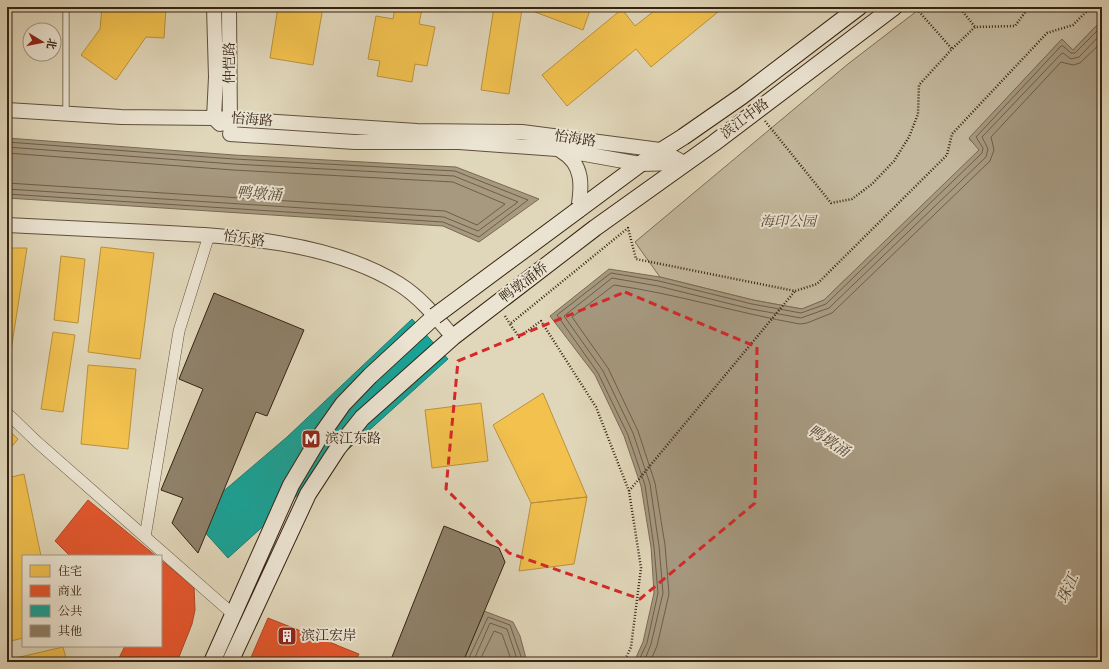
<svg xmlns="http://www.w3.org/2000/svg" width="1109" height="669" viewBox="0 0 1109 669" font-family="'Old Standard TT','Noto Serif SC',serif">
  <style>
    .green { fill: #c3b89d; stroke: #7c6e58 }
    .water { fill: #a69980; stroke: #796a54 }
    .homes { fill: #f2c14e; stroke: #ba923c }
    .shops { fill: #e4572e; stroke: #b04726 }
    .public { fill: #17a398; stroke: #207d70 }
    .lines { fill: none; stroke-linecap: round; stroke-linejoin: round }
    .shore { stroke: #6e5e49; stroke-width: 1 }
    .building { fill: #8e8069; stroke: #362312 }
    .service-casing { stroke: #60503c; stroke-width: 7 }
    .minor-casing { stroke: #60503c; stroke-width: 12 }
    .tertiary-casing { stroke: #60503c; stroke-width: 16 }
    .secondary-casing { stroke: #362312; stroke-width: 18 }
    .path { stroke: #362312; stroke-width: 2.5; stroke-dasharray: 1 2; stroke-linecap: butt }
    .service { stroke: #ebe4d2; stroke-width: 5.5 }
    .minor { stroke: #ebe4d2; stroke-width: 11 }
    .tertiary { stroke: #ebe4d2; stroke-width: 14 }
    .secondary { stroke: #ebe4d2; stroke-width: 16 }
    .secondary-bridge-casing { stroke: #362312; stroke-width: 18; stroke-linecap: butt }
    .secondary-bridge { stroke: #ebe4d2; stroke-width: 16 }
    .marked { fill: none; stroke: #d62828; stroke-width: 3; stroke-dasharray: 8 5; stroke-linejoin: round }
    .labels { text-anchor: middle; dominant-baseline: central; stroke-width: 4; stroke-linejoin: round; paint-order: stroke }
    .street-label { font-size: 14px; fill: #362312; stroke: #ebe4d2 }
    .park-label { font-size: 14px; font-style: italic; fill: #594835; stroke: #ebe4d2 }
    .poi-label { font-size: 14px; fill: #362312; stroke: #ebe4d2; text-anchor: start }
    .water-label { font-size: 15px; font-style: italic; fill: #584633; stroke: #ebe4d2 }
  </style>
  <rect width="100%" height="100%" fill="#e0d6b9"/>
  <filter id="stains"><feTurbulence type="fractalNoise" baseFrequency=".005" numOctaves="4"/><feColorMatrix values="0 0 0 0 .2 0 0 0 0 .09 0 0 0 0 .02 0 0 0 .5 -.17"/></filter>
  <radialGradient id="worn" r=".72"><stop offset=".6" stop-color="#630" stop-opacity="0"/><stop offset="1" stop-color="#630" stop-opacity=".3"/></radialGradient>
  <path class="green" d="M922 7H1102V20L1073 50 1062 39 969 139 980 150 824 300 802 309 753 300 660 277 635 242 848 64Z"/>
  <path class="water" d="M1102 20V662H634L643 642 654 593 651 547 641 486 624 436 595 375 550 316 609 269 660 277 753 300 802 309 824 300 979 150 969 138 1062 39 1073 50Z
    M7 138 234 155 456 167 539 199 479 242 443 226 7 198Z
    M484 611 513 622 520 636 527 662H463Z"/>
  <path class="homes" d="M102 7H166L164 38 146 37 116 80 81 55 100 29Z
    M278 7H323L313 65 270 58Z
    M395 7 422 9 419 24 435 27 427 66 415 64 412 82 377 76 380 61 368 59 376 16 393 19Z
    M494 7 522 9 509 94 481 90Z
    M527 7H591L583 30 527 9Z
    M659 7H724L651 67 636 49 567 106 542 75 622 9 635 26Z
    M101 247 154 253 140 359 88 352Z
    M7 248H27L10 357 7 356Z
    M61 256 85 259 78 323 54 320Z
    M53 332 75 335 63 412 41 409Z
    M88 365 136 369 128 449 81 444Z
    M543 393 587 497 531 503 493 425Z
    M481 403 488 461 432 468 425 410Z
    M7 429 18 439 8 451 7 450Z
    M24 474 41 556H23V638L7 642V478Z
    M587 497 574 564 519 571 531 503Z
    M89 503 152 556H73L59 541Z
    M161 563 191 589 192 609 190 623 174 662H120L128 646H161Z
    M302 631 337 645 330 662H271L279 641 295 648Z
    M63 647 67 662H7V660Z"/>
  <path class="shops" d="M88 500 156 556H70L55 541Z
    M161 560 194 587 195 610 192 624 177 662H117L125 646H161Z
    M268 618 359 654 355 662H249Z"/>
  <path class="public" d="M412 319 448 359 228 558 192 518 287 437Z"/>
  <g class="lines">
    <path class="shore" d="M7 142 234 159 455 171 528 200 479 237 443 222 7 194
      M7 147 233 164 454 176 518 202 478 231 444 217 7 189
      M7 153 233 170 453 182 505 204 477 225 445 211 7 183
      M467 662 488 617 510 625 523 662
      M473 662 490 623 507 629 518 662
      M479 662 494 631 502 634 512 662
      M638 662 647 643 658 593 654 547 645 485 628 435 598 373 557 315 611 273 659 281 752 304 801 313 826 304 982 153 983 148 976 137 1061 46H1063L1071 53H1075L1102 26
      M644 662 651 644 663 593 659 546 650 484 633 433 603 371 564 316 612 278 658 286 751 309 801 318 829 308 986 157 988 149 982 137 1061 54 1063 53 1071 59 1079 57 1102 33
      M650 662 657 646 669 594 665 545 655 483 638 431 608 368 572 317 614 285C677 294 737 313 800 324L807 323 832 313 990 161 994 150 991 137 1061 62 1073 65 1080 63 1102 42"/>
  </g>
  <path class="building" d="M214 293 304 330 267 416 256 412 198 553 172 523 183 498 161 490 203 389 179 379Z
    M444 526 499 548 505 562 463 662H390Z"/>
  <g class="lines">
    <defs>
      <path id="service" d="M66 7V113"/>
      <path id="minor" d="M7 413 37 442 234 615
        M145 537 179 331 209 235"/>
      <path id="tertiary" d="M214 7 216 77 214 118 220 124
        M229 7 230 129
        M7 110 121 117 214 118 417 131 522 132 660 150 684 163
        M230 134 355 142H459L557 149 640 164 682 163
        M561 151C584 164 582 187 578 210
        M7 225C54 227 102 230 149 232 231 236 328 240 399 284 420 297 437 318 453 337"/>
      <path id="secondary" d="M578 210 640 164 683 137 742 96 859 7
        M212 662 291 485 319 438 343 404 370 376 435 316
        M230 662 308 494 338 448 362 418 453 337 595 228 714 143 894 7"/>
    </defs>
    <use href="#service" class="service-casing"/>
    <use href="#minor" class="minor-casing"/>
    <use href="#tertiary" class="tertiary-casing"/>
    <use href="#secondary" class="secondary-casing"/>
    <path class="path" d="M915 7 952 49
      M959 7 975 27
      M765 121 831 203 852 199 872 184 894 161 909 137 918 114 919 85 952 49 975 27 1015 26 1029 7
      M505 316 510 324
      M629 491 795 291
      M624 662 631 647 641 568 629 491 596 407 541 321 519 337 510 324 628 228 636 259 795 291 817 284 947 155 952 134 1047 33 1073 25 1091 7"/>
    <use href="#service" class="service"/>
    <use href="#minor" class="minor"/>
    <use href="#tertiary" class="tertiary"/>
    <use href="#secondary" class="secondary"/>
    <defs>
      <path id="secondary-bridge" d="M435 316 578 210"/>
    </defs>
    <use href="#secondary-bridge" class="secondary-bridge-casing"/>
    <use href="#secondary-bridge" class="secondary-bridge"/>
  </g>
  <path class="marked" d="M625 292 757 347 755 503 640 599 509 553 446 489 458 361Z"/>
  <defs>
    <symbol id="metro-square" viewBox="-11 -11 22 22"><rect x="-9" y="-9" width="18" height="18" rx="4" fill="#8f2418" stroke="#ebe4d2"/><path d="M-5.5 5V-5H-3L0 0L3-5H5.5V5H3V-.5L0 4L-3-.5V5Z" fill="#fff"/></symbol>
    <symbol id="building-square" viewBox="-11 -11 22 22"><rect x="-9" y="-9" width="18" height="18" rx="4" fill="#8f2418" stroke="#ebe4d2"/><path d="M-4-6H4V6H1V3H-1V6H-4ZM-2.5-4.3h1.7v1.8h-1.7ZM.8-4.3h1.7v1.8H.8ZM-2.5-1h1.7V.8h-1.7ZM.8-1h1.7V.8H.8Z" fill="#fff"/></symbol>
  </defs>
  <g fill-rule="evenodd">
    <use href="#metro-square" x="300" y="428" width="22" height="22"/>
    <use href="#building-square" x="276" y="625" width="22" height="22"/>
  </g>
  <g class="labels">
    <g class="street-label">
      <text transform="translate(230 63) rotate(-90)">仲恺路</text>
      <text transform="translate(745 119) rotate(-37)">滨江中路</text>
      <text transform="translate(252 120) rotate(4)">怡海路</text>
      <text transform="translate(575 139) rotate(8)">怡海路</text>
      <text transform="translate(244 239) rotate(8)">怡乐路</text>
      <text transform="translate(524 283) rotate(-37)">鸭墩涌桥</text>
    </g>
    <g class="park-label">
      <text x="788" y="222">海印公园</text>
    </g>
    <g class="poi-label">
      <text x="325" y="439">滨江东路</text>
      <text x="301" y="636">滨江宏岸</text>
    </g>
    <g class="water-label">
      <text transform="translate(259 195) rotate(4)">鸭墩涌</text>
      <text transform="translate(828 442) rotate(32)">鸭墩涌</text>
      <text transform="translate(1069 589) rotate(-66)">珠江</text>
    </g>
  </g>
  <rect width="1109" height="669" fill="none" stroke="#e0d6b9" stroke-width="24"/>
  <rect x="8" y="8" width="1093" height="653" fill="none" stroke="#362312" stroke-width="2"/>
  <rect x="12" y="12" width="1085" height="645" fill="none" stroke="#362312"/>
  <rect x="22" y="555" width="140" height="92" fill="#ebe4d2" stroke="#a39785"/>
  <rect x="30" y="565" width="20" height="12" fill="#f2c14e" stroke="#a39785"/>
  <text x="58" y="575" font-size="12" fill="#362312">住宅</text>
  <rect x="30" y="585" width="20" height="12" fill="#e4572e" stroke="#a39785"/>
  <text x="58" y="595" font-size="12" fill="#362312">商业</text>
  <rect x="30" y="605" width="20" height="12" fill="#17a398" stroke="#a39785"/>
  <text x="58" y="615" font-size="12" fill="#362312">公共</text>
  <rect x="30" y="625" width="20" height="12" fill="#8e8069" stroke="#a39785"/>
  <text x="58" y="635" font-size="12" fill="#362312">其他</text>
  <g transform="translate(42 42) rotate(100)"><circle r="19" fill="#ebe4d2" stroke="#a39785"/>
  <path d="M0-3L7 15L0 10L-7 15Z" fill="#8f2418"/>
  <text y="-6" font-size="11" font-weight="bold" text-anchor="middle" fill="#362312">北</text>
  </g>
  <rect width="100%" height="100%" filter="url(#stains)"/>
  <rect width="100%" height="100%" fill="url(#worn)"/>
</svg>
